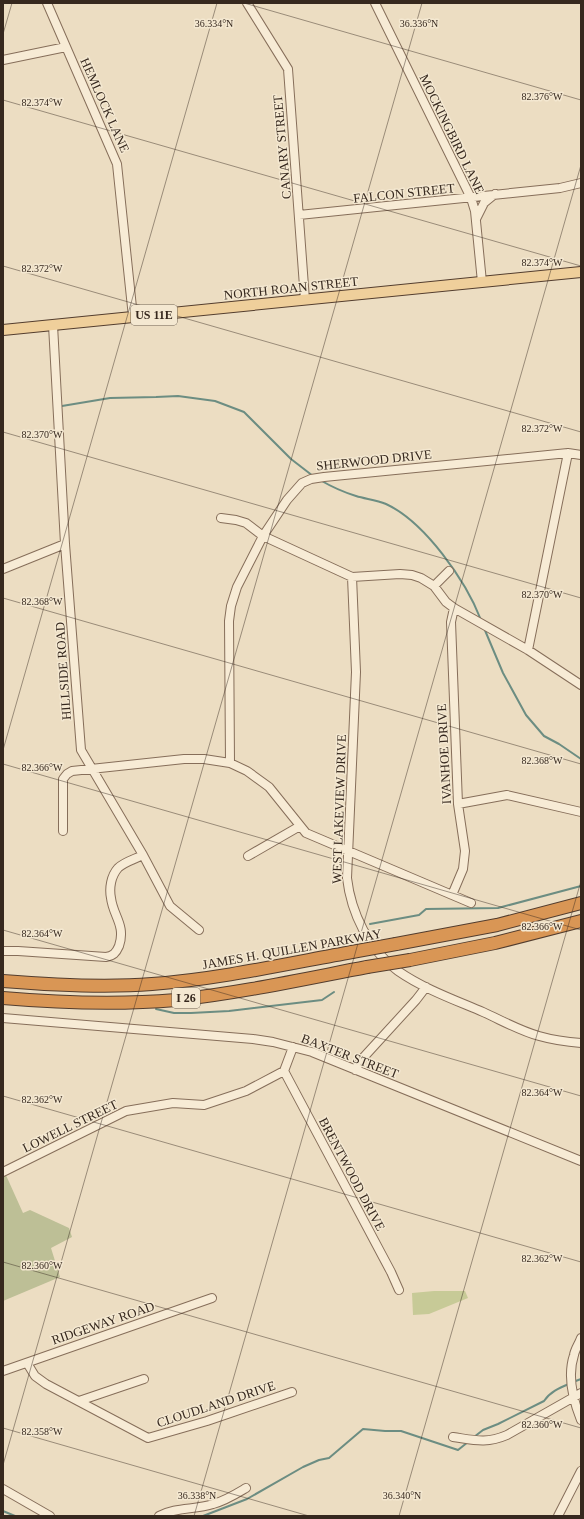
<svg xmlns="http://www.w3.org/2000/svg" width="584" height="1519" viewBox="0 0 584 1519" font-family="Georgia,serif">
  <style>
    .green { fill: #c7ca97 }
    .cemetery { fill: #bdbf96 }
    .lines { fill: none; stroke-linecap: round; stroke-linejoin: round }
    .stream { stroke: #6c8d82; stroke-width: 2 }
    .minor-casing { stroke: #866e5a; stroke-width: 10 }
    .major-casing { stroke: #533d2e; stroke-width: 12 }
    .highway-casing { stroke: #533d2e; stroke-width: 14 }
    .minor { stroke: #f7ebd5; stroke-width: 8 }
    .major { stroke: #efcf9b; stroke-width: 10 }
    .highway { stroke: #d99655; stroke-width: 12 }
    .highway-bridge-casing { stroke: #533d2e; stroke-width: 14; stroke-linecap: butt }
    .highway-bridge { stroke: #d99655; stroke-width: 12 }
    .ticks { fill: none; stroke: #36281e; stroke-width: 1; stroke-opacity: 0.45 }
    .labels { text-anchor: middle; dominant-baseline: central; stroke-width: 3; stroke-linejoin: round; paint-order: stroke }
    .shield { fill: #f4e8d1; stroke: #6f6254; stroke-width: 1 }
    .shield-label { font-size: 12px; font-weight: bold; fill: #36281e }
    .street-label { font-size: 13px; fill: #36281e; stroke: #f4e8d1 }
    .ticks-label { font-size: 10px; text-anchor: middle; fill: #36281e; stroke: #f4e8d1; stroke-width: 3; stroke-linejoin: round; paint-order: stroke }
  </style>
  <rect width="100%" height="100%" fill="#ecddc2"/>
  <path class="green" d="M434 1291H465L468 1298 429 1314 413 1315 412 1293Z"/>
  <path class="cemetery" d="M5 1173 23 1213 30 1210 69 1228 72 1237 51 1248 60 1277 3 1301V1174Z"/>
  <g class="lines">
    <path class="stream" d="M62 406 110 398 156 397 178 396 215 401 244 412 291 459 313 476
      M320 480C332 487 343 492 356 496 366 499 376 500 386 504 425 522 466 581 481 620
      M484 628 503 673 526 715 544 736 559 744 581 759
      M370 924 419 915 426 909 498 908 581 886
      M156 1009 174 1013H191L229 1011 322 1000 334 992
      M573 1382 581 1379
      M474 1437 483 1430 498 1424 544 1401C550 1392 559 1388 569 1384
      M3 1511 15 1516
      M203 1516 247 1499 303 1467 319 1460 329 1458 363 1429 385 1431H401L458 1450 468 1442"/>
    <defs>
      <path id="minor" d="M47 3 117 164 133 317
        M247 3 288 69 305 300
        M375 3 471 198 475 211 482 282
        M3 60 66 47
        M299 215 560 188 581 183
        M476 219 484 203 495 194
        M53 325 65 544 81 750 143 855 170 906 199 930
        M221 518 236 520 246 523 263 536 352 577 400 574 412 575 421 578 434 586 446 602 454 608 528 650 581 685
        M3 569 65 544
        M352 577 356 672 347 878C351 913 369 950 398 971 424 989 455 1000 483 1012 501 1020 520 1031 539 1036 553 1040 567 1042 581 1043
        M434 586 449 571
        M528 650 568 453
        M230 763 229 621 231 606 237 587 263 536 287 500 302 483 311 479 324 477 568 453 581 455
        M458 804 507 795 581 812
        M63 831V779L67 774 72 771 184 759H204L230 763 247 771 269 787 306 833 471 903
        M248 856 300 826
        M452 895 463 869 465 851 458 804 451 622 454 608
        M3 951H18L106 957C113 956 116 953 119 946 126 925 113 916 111 898 109 888 111 876 118 868 124 862 135 859 143 855
        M3 1018 253 1039 273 1042 312 1052 581 1161
        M355 1070 362 1059 416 1000 426 987
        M284 1071 391 1272 399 1290
        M3 1172 126 1111 173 1103 204 1105 246 1091 284 1071 293 1047
        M581 1338C579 1344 575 1349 574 1355 567 1376 573 1400 581 1420
        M27 1363 35 1376 46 1384 148 1438 207 1421 292 1392
        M3 1371 212 1298
        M79 1401 144 1379
        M453 1437C474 1440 486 1444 507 1435L581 1393
        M3 1489 50 1516
        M159 1516C176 1507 195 1510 213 1504 225 1501 236 1494 246 1488
        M558 1516 581 1471"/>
      <path id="major" d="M3 330 581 272"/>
      <path id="highway" d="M396 944 497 925 581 903
        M410 960 495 943 581 921
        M3 981C52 985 102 988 152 984 219 979 286 964 352 952
        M3 998C61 1003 118 1005 176 1000 240 993 304 979 367 967"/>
    </defs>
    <use href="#minor" class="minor-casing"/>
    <use href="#major" class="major-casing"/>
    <use href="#highway" class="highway-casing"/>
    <use href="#minor" class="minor"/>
    <use href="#major" class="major"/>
    <use href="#highway" class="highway"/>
    <defs>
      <path id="highway-bridge" d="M352 952 396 944
        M367 967 410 960"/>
    </defs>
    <use href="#highway-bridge" class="highway-bridge-casing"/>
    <use href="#highway-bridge" class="highway-bridge"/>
  </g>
  <path class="ticks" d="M244 3 581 100M3 34 12 3M3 100 581 266M3 266 581 432M3 432 581 598M3 598 581 764M3 750 217 3M3 764 581 930M3 930 581 1096M3 1096 581 1262M3 1262 581 1428M3 1428 309 1516M3 1465 422 3M194 1516 581 165M399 1516 581 881"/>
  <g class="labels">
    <g class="shield">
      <rect x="131" y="305" width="46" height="20" rx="3"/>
      <rect x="172" y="988" width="28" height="20" rx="3"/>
    </g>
    <g class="shield-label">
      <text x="154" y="315">US 11E</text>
      <text x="186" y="998">I 26</text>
    </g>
    <g class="street-label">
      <text transform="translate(105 105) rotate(66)">HEMLOCK LANE</text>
      <text transform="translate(452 134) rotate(64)">MOCKINGBIRD LANE</text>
      <text transform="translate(282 147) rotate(-95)">CANARY STREET</text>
      <text transform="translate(404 193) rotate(-6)">FALCON STREET</text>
      <text transform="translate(291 288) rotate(-6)">NORTH ROAN STREET</text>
      <text transform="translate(374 460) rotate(-6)">SHERWOOD DRIVE</text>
      <text transform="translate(63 671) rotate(-94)">HILLSIDE ROAD</text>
      <text transform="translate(444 754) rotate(-93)">IVANHOE DRIVE</text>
      <text transform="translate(339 809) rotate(-88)">WEST LAKEVIEW DRIVE</text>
      <text transform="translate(292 949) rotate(-10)">JAMES H. QUILLEN PARKWAY</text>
      <text transform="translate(350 1056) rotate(21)">BAXTER STREET</text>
      <text transform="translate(70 1126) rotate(-26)">LOWELL STREET</text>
      <text transform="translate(352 1174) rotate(62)">BRENTWOOD DRIVE</text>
      <text transform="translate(103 1323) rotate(-19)">RIDGEWAY ROAD</text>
      <text transform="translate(216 1404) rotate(-18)">CLOUDLAND DRIVE</text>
    </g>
  </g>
  <g class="ticks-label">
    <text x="214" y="27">36.334°N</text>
    <text x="419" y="27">36.336°N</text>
    <text x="542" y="100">82.376°W</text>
    <text x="42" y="106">82.374°W</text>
    <text x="542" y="266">82.374°W</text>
    <text x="42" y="272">82.372°W</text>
    <text x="542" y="432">82.372°W</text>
    <text x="42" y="438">82.370°W</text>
    <text x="542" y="598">82.370°W</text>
    <text x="42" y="605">82.368°W</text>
    <text x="542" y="764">82.368°W</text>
    <text x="42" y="771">82.366°W</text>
    <text x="542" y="930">82.366°W</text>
    <text x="42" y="937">82.364°W</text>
    <text x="542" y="1096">82.364°W</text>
    <text x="42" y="1103">82.362°W</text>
    <text x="542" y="1262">82.362°W</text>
    <text x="42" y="1269">82.360°W</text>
    <text x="542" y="1428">82.360°W</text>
    <text x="42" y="1435">82.358°W</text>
    <text x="197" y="1499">36.338°N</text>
    <text x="402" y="1499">36.340°N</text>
  </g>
  <rect width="584" height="1519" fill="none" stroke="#36281e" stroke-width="8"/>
</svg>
